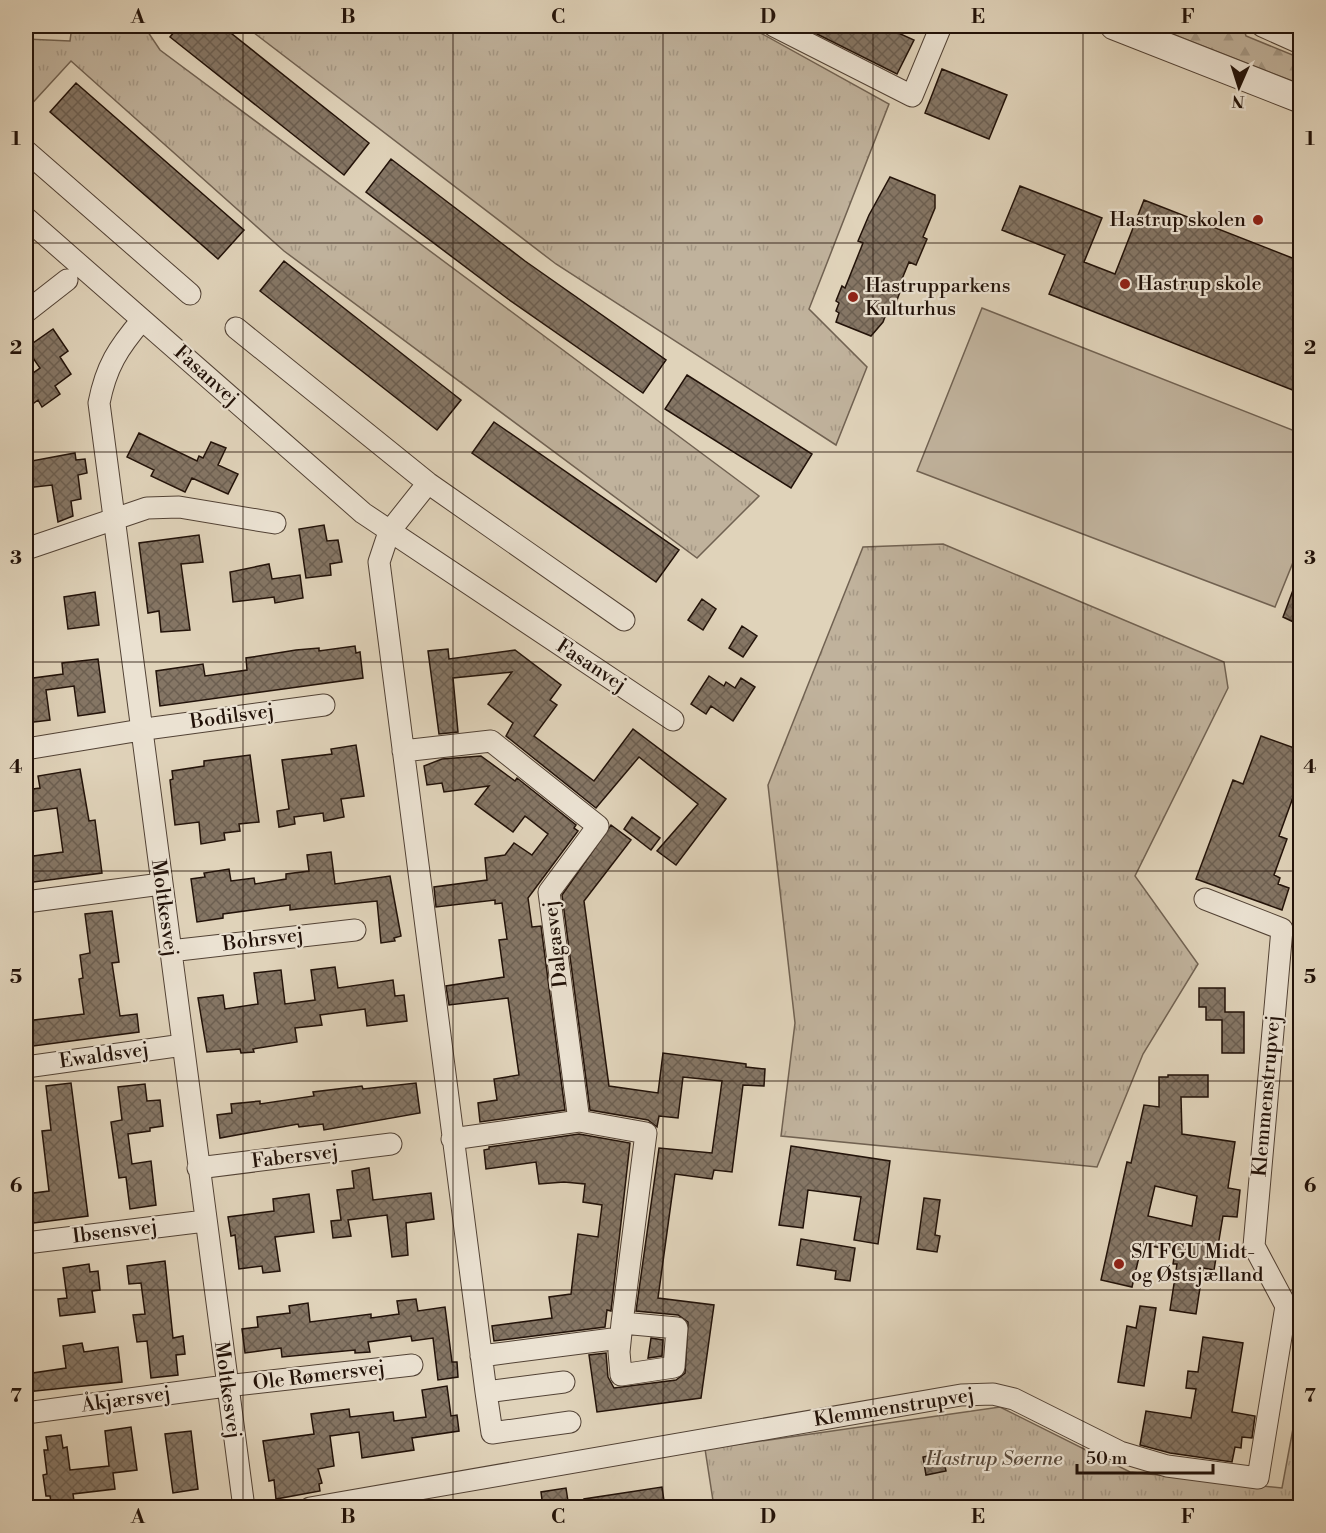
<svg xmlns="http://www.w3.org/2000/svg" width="1326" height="1533" viewBox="0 0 1326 1533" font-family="'Libre Bodoni',serif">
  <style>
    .forest { fill: url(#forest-firs); stroke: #716252; stroke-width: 1.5 }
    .park { fill: url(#park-tufts); stroke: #716252; stroke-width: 1.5 }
    .garden { fill: #c0b29c; stroke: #716252; stroke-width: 1.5 }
    .building { fill: url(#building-cross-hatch); stroke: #221209; stroke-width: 1.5; fill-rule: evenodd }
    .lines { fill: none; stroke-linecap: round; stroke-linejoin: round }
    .minor-casing { stroke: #524235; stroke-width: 23 }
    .tertiary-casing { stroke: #524235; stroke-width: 29 }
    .minor { stroke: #ebe2d2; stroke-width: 21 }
    .tertiary { stroke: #ebe2d2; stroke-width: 27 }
    .grid { fill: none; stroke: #221209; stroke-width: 1.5; stroke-opacity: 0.55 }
    .poi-dot { fill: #8f2418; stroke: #ebe2d2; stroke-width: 2 }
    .labels { text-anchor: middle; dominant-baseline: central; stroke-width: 4.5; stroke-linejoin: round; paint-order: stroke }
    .poi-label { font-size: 20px; fill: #221209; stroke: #ebe2d2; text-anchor: start }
    .street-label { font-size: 20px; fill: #221209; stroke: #ebe2d2 }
    .park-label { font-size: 20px; font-style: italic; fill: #594a3c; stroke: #ebe2d2 }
    .neatline { fill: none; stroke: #221209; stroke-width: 2 }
    .grid-label { font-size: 20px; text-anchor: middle; font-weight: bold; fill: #221209 }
  </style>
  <defs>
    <pattern id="forest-firs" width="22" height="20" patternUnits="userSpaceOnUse" patternTransform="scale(1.5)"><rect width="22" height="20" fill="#c0b29c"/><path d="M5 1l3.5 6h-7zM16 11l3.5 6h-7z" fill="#a59885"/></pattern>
    <pattern id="park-tufts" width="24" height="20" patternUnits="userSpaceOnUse" patternTransform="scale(1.5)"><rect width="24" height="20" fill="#c0b29c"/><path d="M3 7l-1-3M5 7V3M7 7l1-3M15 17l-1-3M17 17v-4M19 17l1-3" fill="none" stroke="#a59885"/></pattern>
    <pattern id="building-cross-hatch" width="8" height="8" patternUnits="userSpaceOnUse" patternTransform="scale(1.5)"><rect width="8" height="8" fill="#857665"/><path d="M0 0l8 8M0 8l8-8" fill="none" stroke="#6c5f51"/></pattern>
  </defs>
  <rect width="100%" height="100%" fill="#e0d3ba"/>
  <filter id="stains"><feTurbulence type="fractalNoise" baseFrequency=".00333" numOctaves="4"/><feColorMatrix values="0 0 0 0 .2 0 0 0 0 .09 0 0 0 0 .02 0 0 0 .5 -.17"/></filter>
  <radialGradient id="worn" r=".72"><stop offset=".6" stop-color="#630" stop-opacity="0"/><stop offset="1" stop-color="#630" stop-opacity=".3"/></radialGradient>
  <path class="forest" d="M1152 26H1243L1246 36 1300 58V84Z"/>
  <path class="park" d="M72 26H144L160 50 759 496 697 558 284 251 71 61 26 110V39L70 41Z
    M245 26H748L889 104 809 309 867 367 836 445 556 264Z
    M943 544 1224 662 1228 688 1135 876 1198 964 1143 1054 1097 1167 781 1136 795 1023 768 785 863 547Z
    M1300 1391V1507H714L705 1449 1000 1407 1130 1472 1282 1488Z"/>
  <path class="garden" d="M982 308 1300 433V545L1275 607 917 471Z"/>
  <path class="building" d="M179 26H222L369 143 344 175 170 37Z
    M801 26H883L914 40 897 74Z
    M942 69 1007 95 989 139 925 113Z
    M76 83 244 230 218 259 50 112Z
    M391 159 525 261 666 360 643 393 508 299 366 192Z
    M890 177 935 195V208L923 237 927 239 916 265 909 262 897 291 900 292 894 308 889 306 883 322 871 336 836 322 839 313 836 311 839 303 836 301 842 286 845 288 863 243 858 241 869 215Z
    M1020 186 1102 218 1084 262 1115 274 1144 200 1300 261V393L1049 294 1065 255 1002 230Z
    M284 261 461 400 437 430 260 291Z
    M53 329 68 351 60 357 71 374 55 386 60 394 42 407 38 400 26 409V378L40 368 26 348Z
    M687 375 812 454 791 488 665 409Z
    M494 422 679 550 656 582 472 453Z
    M139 433 197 461 199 456 203 458 211 442 226 448 218 465 238 474 228 494 192 478 185 492 151 476 154 470 127 457Z
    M75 453 76 460 85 459 87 473 78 475 81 499 71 501 73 516 58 522 52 485 26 488V462Z
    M324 525 327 541 338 540 342 562 330 564 331 575 306 578 299 529Z
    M199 535 203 562 181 564 190 630 161 632 159 611 148 613 139 543Z
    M269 564 272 579 300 575 303 598 275 603 274 597 233 602 230 572Z
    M1299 574H1300V625L1283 617Z
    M95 592 99 625 68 629 64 597Z
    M702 599 716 609 703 630 688 620Z
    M742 626 757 636 743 657 729 648Z
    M355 646 356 653 360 652 363 678 160 706 156 671 203 664 205 676 247 670 246 658 296 650 319 648V651Z
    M448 649 449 659 515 650 561 685 550 700 557 705 534 736 594 781 633 729 726 799 676 865 657 851 698 804 639 757 596 808 506 736 513 723 488 704 512 672 453 678 458 732 439 734 428 651Z
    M98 659 105 712 78 716 74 686 46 690 50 720 26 723V679L63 674 62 663Z
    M709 676 724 686 726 682 735 688 741 678 755 687 733 721 711 706 706 714 691 704Z
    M1261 736 1300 750V778L1279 836 1287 839 1274 875 1280 878 1278 884 1289 888 1282 910 1196 879 1233 780 1243 784Z
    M356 745 364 796 341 799 344 817 324 821 323 813 294 817 295 824 279 827 277 811 289 809 282 760 332 754 331 749Z
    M250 755 259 822 239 824 240 831 224 833 225 840 201 844 199 822 175 825 170 780 173 779 172 771 204 766V761Z
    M481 756 515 781 517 778 576 825 574 828 578 831 528 898 532 927 541 926 565 1110 480 1122 478 1103 497 1100 494 1079 519 1075 508 998 449 1005 446 986 504 977 499 940 507 939 502 903 495 904V900L436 907 434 887 487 880 485 858 505 855 514 843 532 855 548 834 525 816 513 832 475 804 489 786 444 792 442 783 427 785 424 766 442 759Z
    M80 769 89 821 95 820 102 873 26 883V857L63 852 57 808 29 812 26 790 40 788 38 776Z
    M632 817 660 838 651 850 624 829Z
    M611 825 631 840 584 901 609 1086 658 1093 663 1053 746 1064V1067L765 1069 764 1086 743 1085 732 1172 714 1170 712 1179 675 1174 658 1298 714 1305 701 1398 597 1412 589 1355 606 1353 608 1377 614 1388 676 1380 685 1373 688 1322 678 1315 636 1311 659 1148 712 1153 722 1081 683 1077 678 1118 659 1116 657 1127 648 1120 590 1110 562 895Z
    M331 852 335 884 390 876 401 936 394 938 395 941 381 943 377 901 298 909 290 910V905L223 914V918L197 922 191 879 205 877 204 873 229 869 231 881 254 878 255 884 286 879V874L309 871 307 855Z
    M112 911 119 962 112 963 120 1016 137 1014 139 1032 26 1047V1021L84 1014 79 979 83 978 80 955 90 953 85 914Z
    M335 967 338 988 393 980 395 996 404 995 407 1021 367 1026 365 1009 320 1015 322 1025 295 1028 297 1042 253 1049 254 1052 241 1053 240 1049 207 1052 198 998 223 995 225 1009 258 1004 254 973 281 970 285 1004 315 1000 311 970Z
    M1199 988H1225V1012H1244V1053H1222V1020H1206V1007H1199Z
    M1168 1075H1208V1097H1181L1182 1134 1235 1142 1228 1188 1240 1190 1237 1217 1223 1216 1214 1270 1203 1268 1196 1314 1170 1310 1177 1264H1173L1175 1251 1142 1244 1132 1287 1101 1280 1127 1162 1131 1163 1144 1105 1159 1107V1077H1168ZM1155 1186 1197 1196 1192 1226 1148 1216Z
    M71 1083 88 1216 26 1224V1194L49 1191 42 1131 51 1130 46 1086Z
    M416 1083 420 1113 324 1130 323 1124 299 1127 298 1124 220 1138 217 1115 232 1113 231 1104 260 1101V1104L314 1096 313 1092 362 1086 363 1089Z
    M145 1084 147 1101 160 1100 163 1126 150 1128V1131L128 1134 132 1164 151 1161 156 1205 130 1209 126 1177 119 1178 111 1122 122 1120 118 1087Z
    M579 1134 630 1143 611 1311 607 1310 605 1327 494 1341 492 1326 552 1318 549 1297 571 1294 578 1234 598 1237 602 1205 583 1202 585 1184 564 1182 539 1184 536 1162 486 1169 484 1150 489 1149V1147Z
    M791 1146 890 1161 878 1244 854 1240 861 1197 808 1190 803 1228 779 1225Z
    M369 1168 373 1200 431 1193 434 1219 406 1223 408 1255 392 1257 387 1215 348 1220 351 1236 333 1238 331 1221 341 1220 337 1190 354 1188 352 1171Z
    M309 1194 314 1232 275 1237 280 1271 263 1273 262 1266 239 1269 235 1235 231 1236 228 1217 274 1211 273 1199Z
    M924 1198 940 1200 935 1235 940 1236 937 1252 917 1249Z
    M801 1239 855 1248 850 1281 835 1279 836 1271 797 1265Z
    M165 1261 173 1338 183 1336 185 1354 176 1355 178 1375 151 1378 147 1341 137 1342 133 1315 145 1314 141 1283 129 1284 127 1266Z
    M89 1264 90 1272 98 1271 100 1290 92 1291 95 1312 60 1316 58 1299 67 1298 63 1268Z
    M416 1299 418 1311 445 1307 452 1362H457L458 1377 438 1380 433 1338 412 1341 411 1336 368 1342 370 1352 355 1353V1350L282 1357 281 1348 245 1353 242 1329 258 1327 257 1317 290 1313 289 1306 308 1303 310 1322 371 1314V1318L399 1314 397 1301Z
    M1140 1306 1156 1308 1144 1386 1118 1382 1127 1326 1136 1328Z
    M1203 1337 1243 1343 1232 1412 1255 1416 1252 1438 1242 1437 1241 1448 1235 1447 1232 1462 1170 1453 1140 1445 1146 1411 1191 1418 1196 1389 1186 1388 1188 1371 1198 1372Z
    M651 1338 663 1340 662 1356 648 1358Z
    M82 1343 84 1352 118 1347 122 1382 26 1392V1374L66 1368 63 1346Z
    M447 1386 451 1416 457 1415 459 1431 412 1438 414 1450 362 1458 359 1432 330 1436 334 1466 318 1469 322 1483 319 1484 320 1491 276 1499 274 1480 269 1481 263 1441 314 1434 311 1414 349 1409 350 1417 393 1412 394 1421 426 1417 422 1390Z
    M131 1427 137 1470 113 1473 115 1489 73 1494 75 1508H52L50 1496H46L43 1475 47 1474 44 1450H48L46 1437 61 1435 63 1448 67 1447 70 1470 109 1466 105 1431Z
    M191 1431 198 1489 173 1493 165 1434Z
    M942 1453 946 1471 926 1475 923 1457Z
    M662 1487 665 1508H585L584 1499Z
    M566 1488 569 1508H543L541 1492Z"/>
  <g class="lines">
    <defs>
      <path id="minor" d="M774 26 912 96 941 26
        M1262 26 1300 43
        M26 151 190 294
        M26 218 363 513 673 720
        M26 312 67 280
        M142 320C118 348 106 367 99 403L244 1508
        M236 328 428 483 624 620
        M428 483 389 532 379 562 486 1392 564 1382
        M26 549 147 508 179 507 275 523
        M26 749 153 728 324 705
        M403 751 491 741 598 826 549 892 579 1121 452 1139
        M26 902 161 884
        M170 951 355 930
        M26 1067 183 1045
        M579 1121 646 1133 622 1323 677 1328 674 1367 621 1375 619 1352 622 1323
        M198 1168 391 1144
        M26 1243 205 1221
        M481 1356 620 1338
        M486 1392 492 1433 570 1422
        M26 1413 226 1386 412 1365
        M310 1508 961 1395 993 1394 1014 1399 1120 1452 1167 1466 1258 1478 1286 1306 1254 1246 1282 929 1205 899"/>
      <path id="tertiary" d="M1114 26 1300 99"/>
    </defs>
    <use href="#minor" class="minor-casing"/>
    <use href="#tertiary" class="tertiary-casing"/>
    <use href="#minor" class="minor"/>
    <use href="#tertiary" class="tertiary"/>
  </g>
  <path class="grid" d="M243 26V1508M453 26V1508M663 26V1508M873 26V1508M1083 26V1508M26 243H1300M26 452H1300M26 662H1300M26 871H1300M26 1081H1300M26 1290H1300"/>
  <g class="poi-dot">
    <circle cx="1258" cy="220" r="6"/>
    <circle cx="1125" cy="284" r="6"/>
    <circle cx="853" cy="297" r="6"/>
    <circle cx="1119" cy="1264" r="6"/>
  </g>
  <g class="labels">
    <g class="poi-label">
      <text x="1246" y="220" text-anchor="end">Hastrup skolen</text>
      <text x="1137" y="284">Hastrup skole</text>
      <text x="865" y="286">Hastrupparkens<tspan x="865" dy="23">Kulturhus</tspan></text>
      <text x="1131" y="1252">S/I FGU Midt-<tspan x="1131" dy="23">og Østsjælland</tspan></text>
    </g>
    <g class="street-label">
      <text transform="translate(206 376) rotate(42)">Fasanvej</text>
      <text transform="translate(591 666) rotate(33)">Fasanvej</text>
      <text transform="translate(232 717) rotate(-8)">Bodilsvej</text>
      <text transform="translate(164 908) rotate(82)">Moltkesvej</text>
      <text transform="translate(263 940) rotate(-7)">Bohrsvej</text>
      <text transform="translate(556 944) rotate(-97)">Dalgasvej</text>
      <text transform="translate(104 1056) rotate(-8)">Ewaldsvej</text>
      <text transform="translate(1267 1096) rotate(-85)">Klemmenstrupvej</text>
      <text transform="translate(295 1157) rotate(-7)">Fabersvej</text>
      <text transform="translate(115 1232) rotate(-7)">Ibsensvej</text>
      <text transform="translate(319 1376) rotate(-7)">Ole Rømersvej</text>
      <text transform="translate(227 1390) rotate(82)">Moltkesvej</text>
      <text transform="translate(126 1400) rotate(-8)">Åkjærsvej</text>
      <text transform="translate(894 1408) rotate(-9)">Klemmenstrupvej</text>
    </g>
    <g class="park-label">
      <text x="994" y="1459">Hastrup Søerne</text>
    </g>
  </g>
  <rect width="1326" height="1533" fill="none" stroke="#e0d3ba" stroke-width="66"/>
  <g transform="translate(1239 87) rotate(183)" stroke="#ebe2d2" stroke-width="4.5" paint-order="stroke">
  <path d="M0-4.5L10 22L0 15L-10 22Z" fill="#221209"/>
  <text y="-9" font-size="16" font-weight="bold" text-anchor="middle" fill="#221209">N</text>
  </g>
  <path d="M1077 1464v9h136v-9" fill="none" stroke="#221209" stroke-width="3"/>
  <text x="1086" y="1464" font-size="18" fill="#221209" stroke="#ebe2d2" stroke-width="4.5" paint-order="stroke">50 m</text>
  <rect x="33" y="33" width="1260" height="1467" class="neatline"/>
  <g class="grid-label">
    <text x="138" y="23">A</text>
    <text x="348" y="23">B</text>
    <text x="558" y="23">C</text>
    <text x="768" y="23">D</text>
    <text x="978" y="23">E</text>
    <text x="1188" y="23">F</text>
    <text x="16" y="145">1</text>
    <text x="1310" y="145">1</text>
    <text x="16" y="354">2</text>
    <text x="1310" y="354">2</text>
    <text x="16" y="564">3</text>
    <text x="1310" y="564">3</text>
    <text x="16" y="773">4</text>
    <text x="1310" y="773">4</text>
    <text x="16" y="983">5</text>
    <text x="1310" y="983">5</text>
    <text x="16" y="1192">6</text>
    <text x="1310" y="1192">6</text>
    <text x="16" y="1402">7</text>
    <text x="1310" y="1402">7</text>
    <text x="138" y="1523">A</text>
    <text x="348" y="1523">B</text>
    <text x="558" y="1523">C</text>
    <text x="768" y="1523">D</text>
    <text x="978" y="1523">E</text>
    <text x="1188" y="1523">F</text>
  </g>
  <rect width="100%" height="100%" filter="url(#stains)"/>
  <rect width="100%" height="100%" fill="url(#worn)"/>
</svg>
